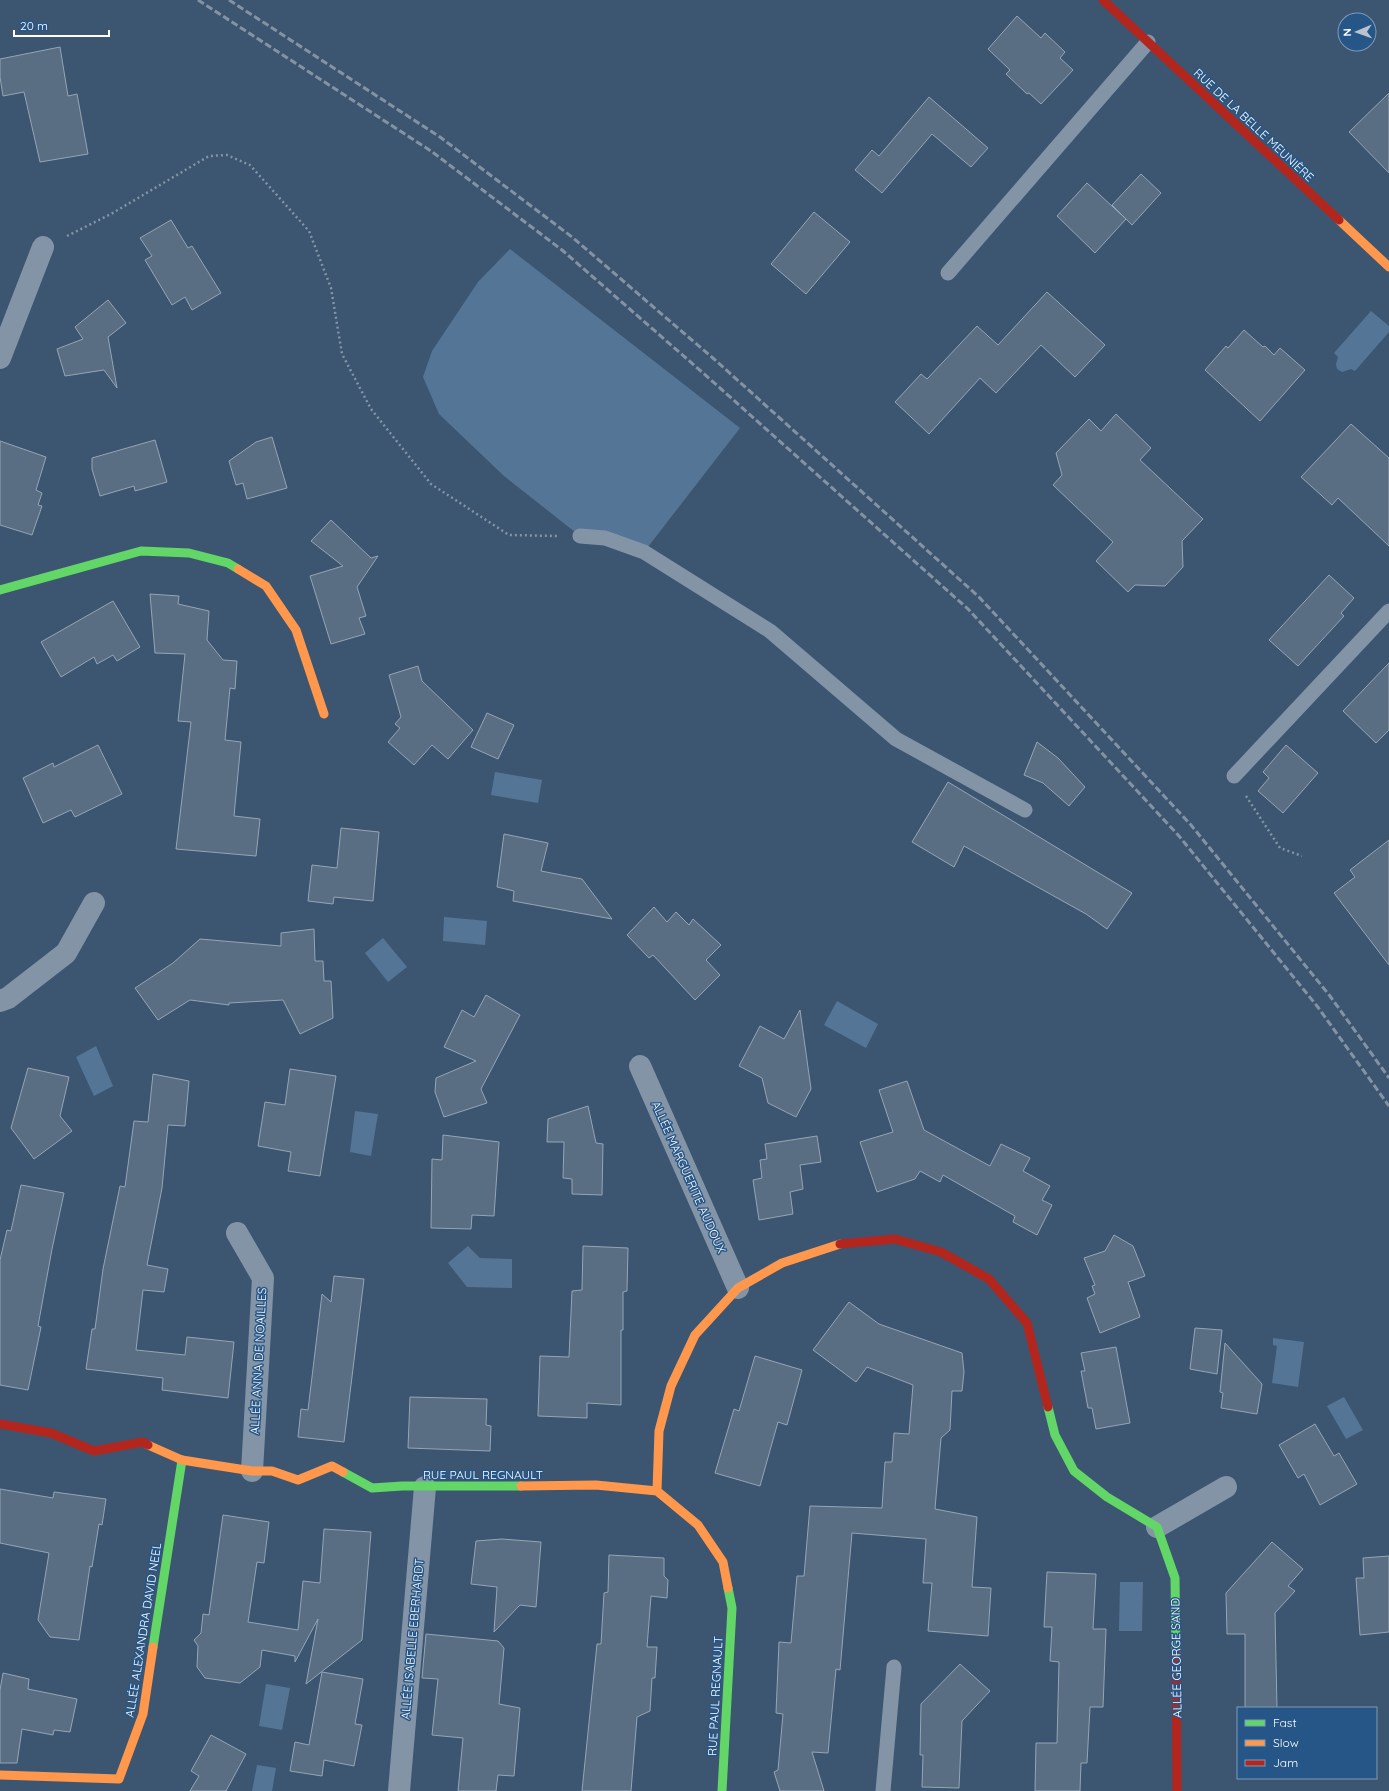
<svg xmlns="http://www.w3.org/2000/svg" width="1389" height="1791" viewBox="0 0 1389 1791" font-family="Quicksand,sans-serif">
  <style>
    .water { fill: #557596 }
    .building { fill: #596e83; stroke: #96a5b5 }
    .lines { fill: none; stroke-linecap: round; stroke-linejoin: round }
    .path { stroke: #8394a6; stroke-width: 2.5; stroke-dasharray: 2 3; stroke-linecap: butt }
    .lane { stroke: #8394a6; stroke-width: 15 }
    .street { stroke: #8394a6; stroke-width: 22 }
    .fast { stroke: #63d668; stroke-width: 9 }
    .slow { stroke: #ff974d; stroke-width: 9 }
    .jam { stroke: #b3261e; stroke-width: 9 }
    .rail { stroke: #8393a4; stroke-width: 3; stroke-dasharray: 7 3; stroke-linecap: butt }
    .labels { text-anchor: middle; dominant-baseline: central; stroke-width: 3; stroke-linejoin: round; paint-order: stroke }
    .street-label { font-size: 12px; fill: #fff; stroke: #265687 }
  </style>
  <rect width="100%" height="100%" fill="#3c5671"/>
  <path class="water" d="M510 249 740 428 644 552 580 536 504 476 439 414 423 377 432 351 478 282Z
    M1371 311 1389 326V332L1355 371 1351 369 1342 372 1337 369 1336 364 1338 357 1334 353Z
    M495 772 542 780 538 803 491 795Z
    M444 917 487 921 485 945 443 941Z
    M383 938 407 967 388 982 365 953Z
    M837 1001 878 1024 866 1048 824 1025Z
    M96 1046 113 1086 94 1096 76 1057Z
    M355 1111 378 1114 371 1156 350 1152Z
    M468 1246 480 1258 512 1259V1288L467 1287 448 1263Z
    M1273 1338 1304 1342 1298 1387 1272 1383 1277 1346 1273 1345Z
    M1344 1397 1363 1430 1346 1439 1327 1406Z
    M1120 1582H1143L1142 1631H1119Z
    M266 1684 290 1688 282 1730 259 1726Z
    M257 1765 276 1768 272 1791H252Z"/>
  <path class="building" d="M1017 16 1041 38 1045 33 1065 52 1060 58 1073 70 1041 104 1029 93 1027 94 1006 74 1010 70 988 49Z
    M60 47 68 96 77 94 88 154 40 162 24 92 3 96 0 77V59Z
    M1389 93V173L1349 132Z
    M929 97 988 148 971 167 932 134 882 193 855 170 872 150 879 156Z
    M1141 174 1161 193 1132 225 1112 205Z
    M1087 183 1126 219 1095 253 1057 216Z
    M814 212 850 242 806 294 771 264Z
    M171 220 188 248 192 246 221 293 192 310 185 297 172 305 145 260 152 256 140 238Z
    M1047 292 1105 345 1075 377 1041 345 996 393 980 378 929 434 895 402 921 374 927 379 977 326 998 345Z
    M108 300 126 323 108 337 117 388 104 370 65 376 57 349 83 339 75 327Z
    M1244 330 1263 347 1265 346 1274 355 1280 348 1305 370 1260 421 1205 370 1226 346 1228 348Z
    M1116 414 1151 448 1140 460 1203 519 1182 541 1183 567 1165 586 1135 585 1128 592 1096 561 1113 542 1053 485 1062 475 1056 453 1089 419 1101 431Z
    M1351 424 1389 458V546L1338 498 1332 505 1301 477Z
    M272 437 287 488 247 499 243 483 236 485 229 461 256 442Z
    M155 440 167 482 135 491 134 486 100 496 92 469V458Z
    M0 441 46 457 36 490 42 493 38 505 42 506 32 535 0 525Z
    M331 520 371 558 378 556 357 587 366 616 359 618 365 634 331 644 310 576 343 566 311 541Z
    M1329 575 1354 598 1341 613 1344 616 1298 666 1269 640Z
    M150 594 179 596 178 604 209 611 207 640 223 660 237 661 235 689 230 688 225 740 241 742 234 816 260 819 256 856 176 849 191 722 178 721 185 654 155 653Z
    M113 601 140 647 117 661 113 655 97 664 94 657 61 677 41 642Z
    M1389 663V730L1376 743 1343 711Z
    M418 666 422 681 473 730 448 759 432 745 414 765 388 742 400 728 395 724 401 717 389 675Z
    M487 713 514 725 498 759 471 747Z
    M1037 742 1058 758 1085 787 1069 806 1043 783 1024 775Z
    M98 745 122 794 75 817 71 810 43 823 23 778 53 763 54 767Z
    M1286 745 1318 773 1283 813 1258 791 1269 778 1263 772Z
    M948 782 1132 893 1107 929 1086 914 964 846 954 867 912 842Z
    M341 828 379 832 373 901 334 897 333 904 308 901 312 865 337 868Z
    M504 834 548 843 541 871 582 879 612 919 513 901 514 891 497 887Z
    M1389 840V965L1334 893 1355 877 1350 870Z
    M654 907 667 922 676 912 689 925 693 919 721 945 706 960 720 975 695 1000 653 955 649 958 627 935Z
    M314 929 315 961H323L324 981H331L333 1018 300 1034 283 1000 229 1003V1005L190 1000 158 1020 135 988 173 963 200 939 281 946V933Z
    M486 995 520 1015 481 1089 487 1103 444 1117 435 1092 436 1078 476 1061 444 1047 462 1010 474 1017Z
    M800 1010 811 1089 796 1117 768 1103 762 1078 739 1066 760 1026 784 1039Z
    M28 1068 69 1077 60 1116 72 1131 34 1159 11 1128Z
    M290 1069 336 1076 320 1176 288 1171 291 1152 258 1146 265 1102 285 1105Z
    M153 1074 189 1081 185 1126 168 1125 162 1188 147 1265 168 1269 164 1292 143 1290 136 1350 185 1355 187 1337 234 1342 228 1398 162 1390 163 1378 86 1369 92 1329H95L103 1269 120 1186 125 1187 134 1121 148 1122Z
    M907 1081 924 1130 990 1166 1001 1144 1030 1158 1023 1171 1050 1186 1042 1200 1052 1205 1037 1235 1013 1222 1015 1216 943 1175 940 1182 920 1171 915 1179 877 1192 860 1142 893 1132 879 1090Z
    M588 1106 596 1143 603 1144 602 1195 572 1194V1179L563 1178 564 1142H547L548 1119Z
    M443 1135 499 1142 494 1216 472 1215 471 1229 431 1228 432 1159 442 1160Z
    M817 1136 821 1162 800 1165 803 1189 790 1192 793 1214 759 1220 753 1180 762 1178 760 1160 767 1159 765 1144Z
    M21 1185 64 1193 52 1249 38 1326 41 1327 28 1390 0 1385V1260L7 1230 11 1231Z
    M1114 1235 1133 1246 1145 1276 1128 1282 1140 1317 1100 1333 1087 1298 1095 1294 1092 1286 1095 1285 1084 1258 1105 1251Z
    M583 1246 628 1248 627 1291 623 1292V1330H621V1405L587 1403V1418L538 1416 540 1356 569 1357 572 1291 582 1290Z
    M334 1276 364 1279 344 1442 298 1437 301 1409 308 1410 322 1294 331 1302Z
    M849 1302 879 1324 962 1353 964 1372 962 1391H952L950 1430 941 1438 935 1509 977 1517 972 1587 991 1588 988 1636 928 1631 932 1583H923L926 1539 852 1533 840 1670 836 1669 828 1753 812 1752 824 1791H780L774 1772 778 1770 783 1714 776 1713 779 1642 791 1643 797 1576H804L810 1506 882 1508 885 1462H892L894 1433 909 1434 913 1385 867 1367 856 1382 813 1350Z
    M1195 1328 1222 1330 1217 1374 1190 1369Z
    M1225 1343 1262 1384 1257 1414 1221 1408 1223 1393 1220 1392Z
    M1116 1347 1130 1423 1096 1429 1092 1408H1088L1081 1371H1085L1081 1353Z
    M755 1356 802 1370 787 1425 778 1422 760 1486 715 1473 734 1409 739 1411Z
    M410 1397 487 1399 486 1425 491 1426 490 1451 408 1448Z
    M1315 1424 1334 1456 1339 1453 1357 1484 1320 1505 1304 1474 1298 1478 1279 1445Z
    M0 1489 53 1498 54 1492 106 1499 102 1525 99 1524 92 1567 90 1566 79 1640 50 1637 38 1620 49 1553 0 1543Z
    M223 1515 269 1522 264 1563 257 1562 248 1622 298 1630 303 1581 320 1583 324 1529 371 1532 362 1640 306 1684 318 1619 295 1662V1656L262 1650 260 1667 240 1683 205 1678 197 1667 198 1646 194 1640 201 1633 203 1614 209 1615Z
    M502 1539 541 1542 536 1607 520 1605 494 1632 497 1587 471 1584 476 1541Z
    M1272 1542 1303 1569 1288 1586 1295 1591 1275 1613 1277 1708H1245V1634H1227L1226 1593Z
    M609 1555 664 1558V1576L668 1580 667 1598 651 1596 647 1647H657L655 1678H652L650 1711 637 1717 631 1791H582L597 1644H601L604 1593 608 1592Z
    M1389 1556V1632L1360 1635 1356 1578H1364L1363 1558Z
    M1047 1572 1096 1574 1093 1629H1106L1103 1707H1090L1087 1763H1081L1080 1791H1035L1036 1743H1057L1059 1662 1050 1661 1052 1627H1044Z
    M426 1634 498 1641 504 1648 499 1704 520 1708 514 1776 498 1775 496 1791H458L463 1738 432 1735 438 1679 422 1678Z
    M960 1664 990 1691 962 1721 959 1788 922 1787 923 1755H920L921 1704Z
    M322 1672 363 1679 355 1724 362 1725 354 1766 324 1760 322 1776 290 1771 295 1742 309 1745Z
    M3 1673 29 1679 28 1689 77 1699 70 1732 54 1730 53 1735 22 1729 17 1763H0V1690Z
    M211 1735 246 1754 226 1791H190L199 1776 191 1771Z"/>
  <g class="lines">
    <path class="path" d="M67 236 111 214 209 156 227 155 250 165 309 231 331 288 342 354 371 409 431 484 509 535 557 536
      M1246 796 1280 848 1302 856"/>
    <path class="lane" d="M948 273 1148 42
      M580 536 605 538 644 552 770 631 896 739 1025 810
      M1234 776 1389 611
      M883 1791 894 1667"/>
    <path class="street" d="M0 358 43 247
      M0 1001 8 998 66 953 94 903
      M640 1066 738 1288
      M237 1233 263 1278 252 1471
      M1157 1527 1226 1487
      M399 1791 425 1487"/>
    <path class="fast" d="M0 590 141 551 189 553 228 563 238 569
      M1048 1407 1055 1435 1074 1471 1107 1497 1157 1527 1175 1578 1176 1652
      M343 1472 372 1488 402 1486H521
      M153 1647 182 1460
      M722 1791 732 1608 728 1588"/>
    <path class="slow" d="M1339 220 1389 267
      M238 569 266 586 296 630 324 714
      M148 1445 182 1460 252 1471H272L298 1480 332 1466 343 1472
      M521 1486 596 1485 657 1491 698 1525 723 1562 728 1588
      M657 1491 659 1431 671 1386 695 1335 738 1288 782 1263 840 1244
      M0 1775 119 1779 143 1714 153 1647"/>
    <path class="jam" d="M1103 0 1339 220
      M840 1244 895 1239 941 1252 989 1279 1027 1323 1048 1407
      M0 1424 51 1433 94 1451 143 1442 148 1445
      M1176 1652 1177 1791"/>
    <path class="rail" d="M198 0 431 151 562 250 702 372 968 609 1179 836 1317 1006 1389 1106
      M229 0 440 137 572 237 714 359 979 597 1191 825 1330 996 1389 1078"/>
  </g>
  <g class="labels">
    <g class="street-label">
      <text transform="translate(1254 125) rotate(43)">RUE DE LA BELLE MEUNIÈRE</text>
      <text transform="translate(689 1177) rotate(66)">ALLÉE MARGUERITE AUDOUX</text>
      <text transform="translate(258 1361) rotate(-87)">ALLÉE ANNA DE NOAILLES</text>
      <text x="483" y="1474">RUE PAUL REGNAULT</text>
      <text transform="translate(143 1630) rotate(-81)">ALLÉE ALEXANDRA DAVID NEEL</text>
      <text transform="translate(412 1639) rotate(-85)">ALLÉE ISABELLE EBERHARDT</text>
      <text transform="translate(1176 1658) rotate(-91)">ALLÉE GEORGE SAND</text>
      <text transform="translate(715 1696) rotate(-87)">RUE PAUL REGNAULT</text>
    </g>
  </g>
  <rect x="1237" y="1707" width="140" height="72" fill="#265687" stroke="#7d9ab7"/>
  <rect x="1245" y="1720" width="20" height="6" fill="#63d668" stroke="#7d9ab7"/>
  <text x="1273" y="1727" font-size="12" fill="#ffffff">Fast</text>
  <rect x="1245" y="1740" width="20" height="6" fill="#ff974d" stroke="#7d9ab7"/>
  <text x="1273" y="1747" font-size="12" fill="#ffffff">Slow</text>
  <rect x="1245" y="1760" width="20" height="6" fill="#b3261e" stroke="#7d9ab7"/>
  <text x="1273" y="1767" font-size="12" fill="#ffffff">Jam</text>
  <g transform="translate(1357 32) rotate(268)"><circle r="19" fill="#265687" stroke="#7d9ab7"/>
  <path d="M0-3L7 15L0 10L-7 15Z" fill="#bbc4cd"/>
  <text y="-6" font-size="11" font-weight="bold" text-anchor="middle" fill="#ffffff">N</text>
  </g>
  <path d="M14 30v6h95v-6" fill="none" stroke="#ffffff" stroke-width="2"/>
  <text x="20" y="30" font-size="12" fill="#ffffff" stroke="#265687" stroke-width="3" paint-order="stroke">20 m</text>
</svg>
